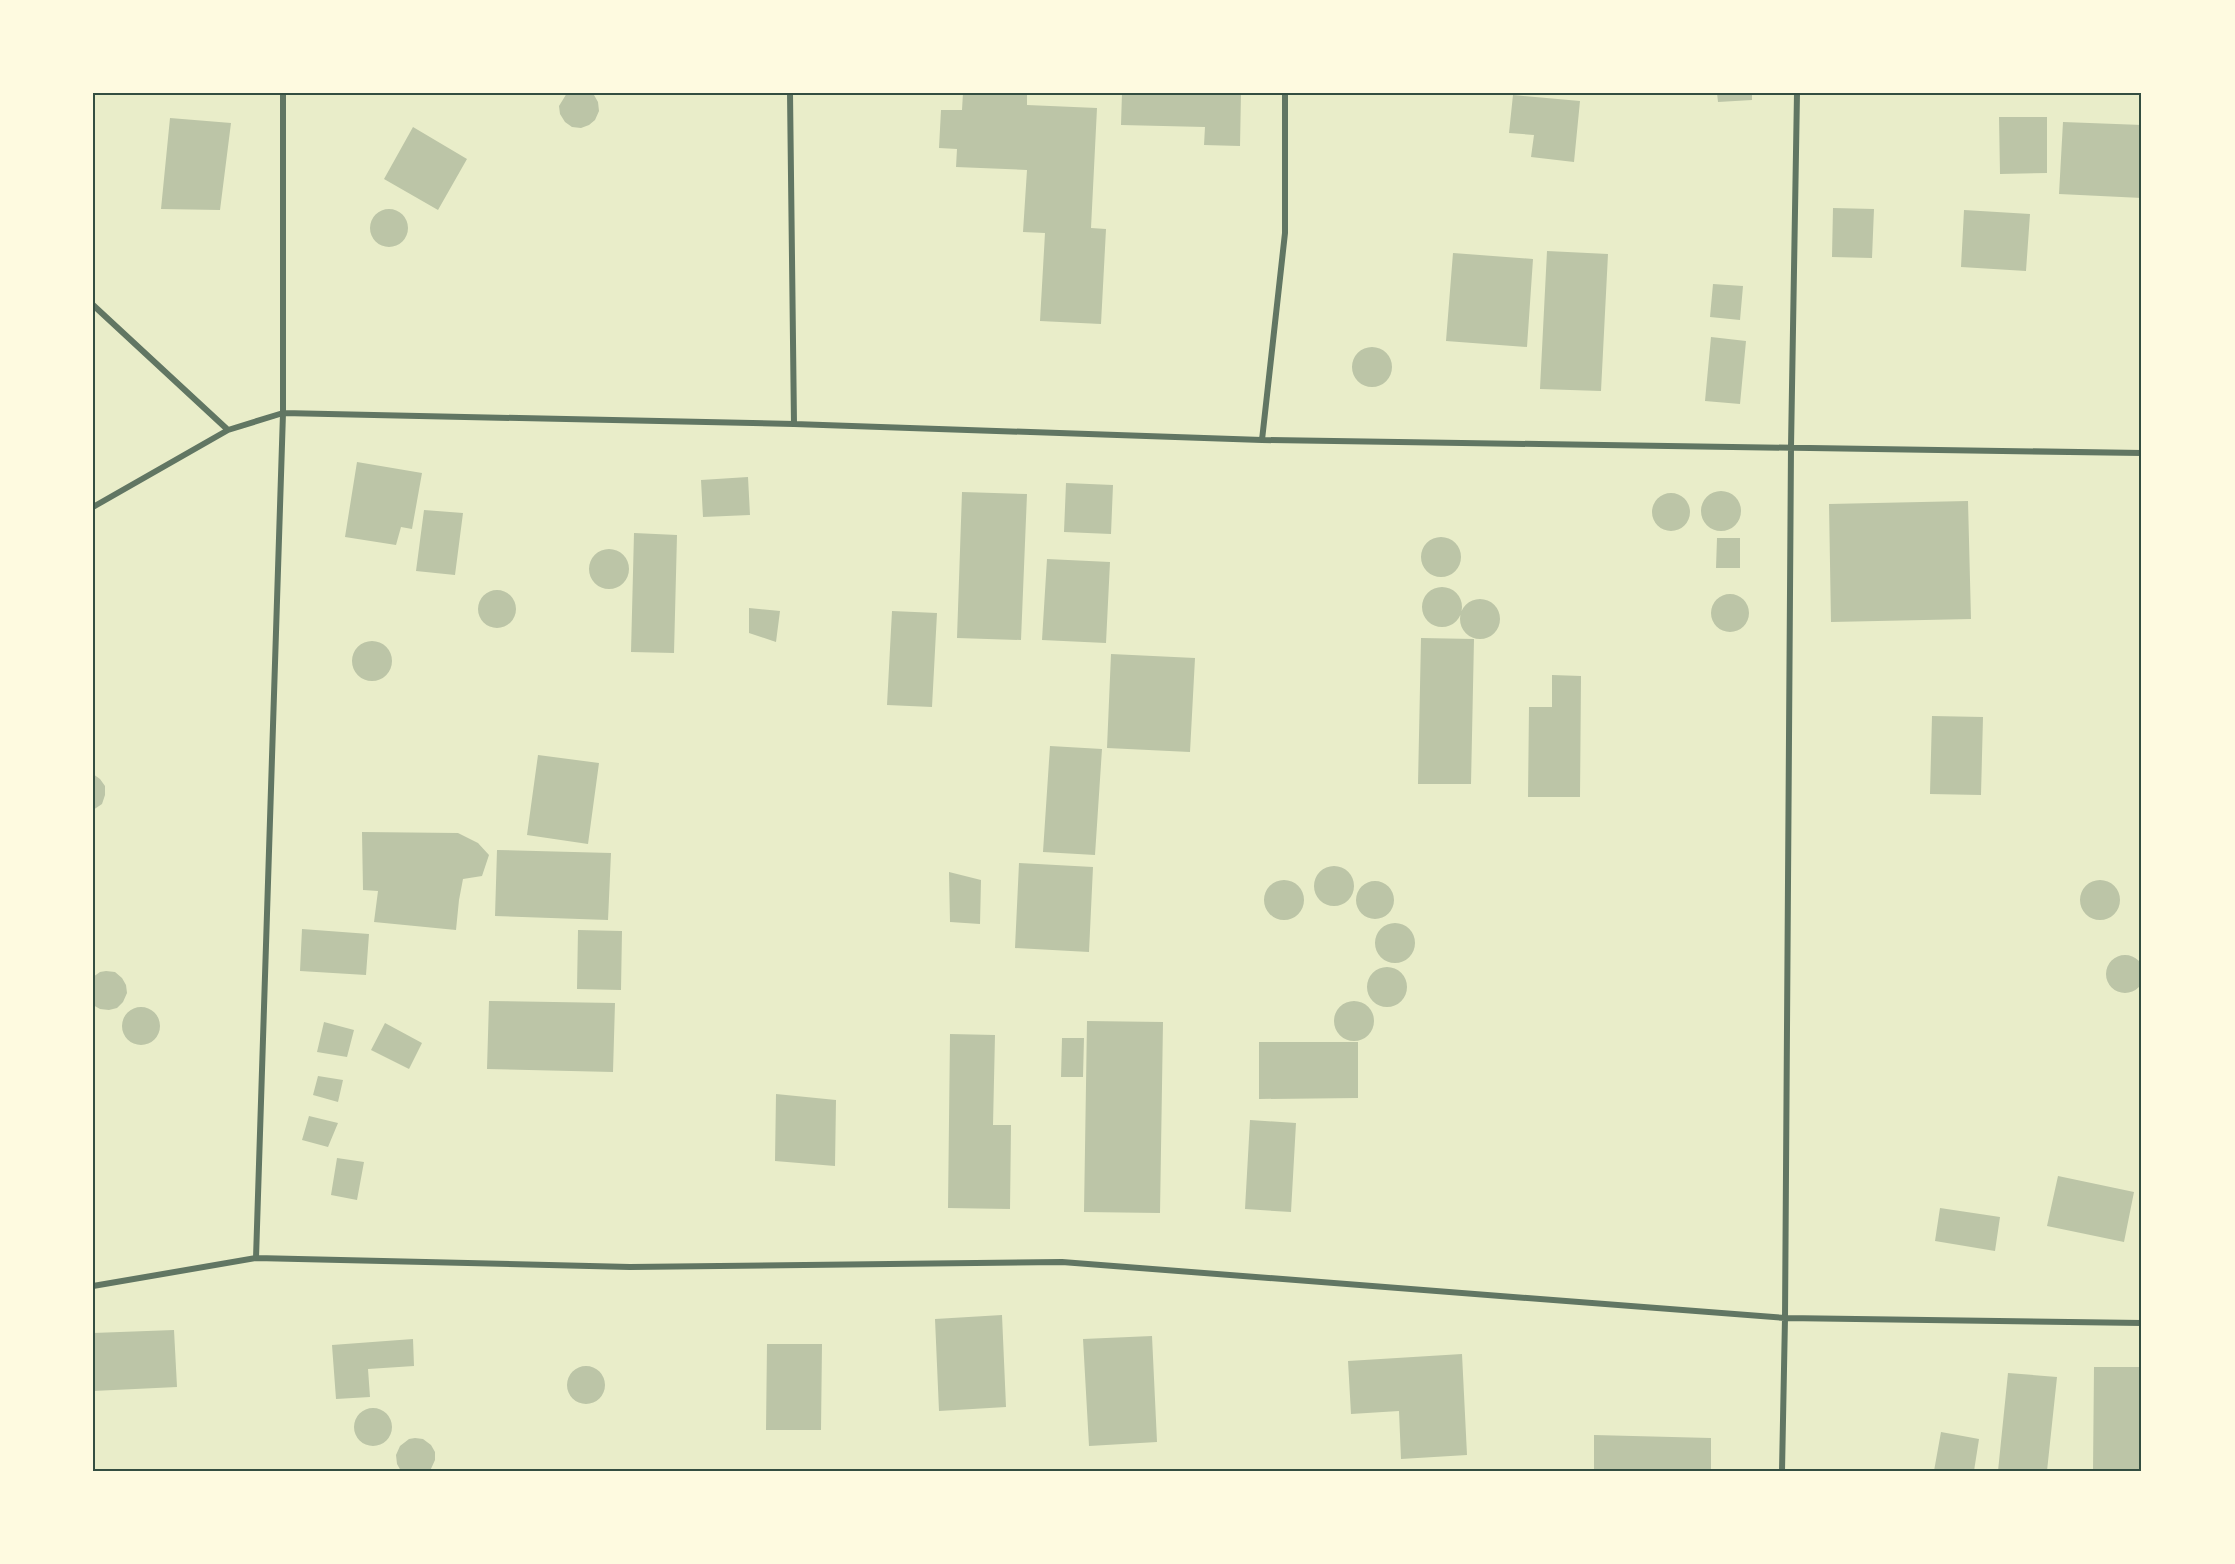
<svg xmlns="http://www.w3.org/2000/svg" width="2235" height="1564" viewBox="0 0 2235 1564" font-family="'Golos Text',sans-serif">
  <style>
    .building { fill: #bcc5a7 }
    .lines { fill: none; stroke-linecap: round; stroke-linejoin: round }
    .minor { stroke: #617663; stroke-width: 6 }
    .neatline { fill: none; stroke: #344e41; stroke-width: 2 }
  </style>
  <rect width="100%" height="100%" fill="#e9edc9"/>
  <path class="building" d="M567 93H591L594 95 598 102 599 111 595 120 589 125 581 128 572 127 565 122 560 114 559 106Z
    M963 93H1027V105L1097 108 1091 228 1106 229 1101 324 1040 321 1045 233 1023 232 1027 170 956 167 957 149 939 148 941 110H962Z
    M1122 93H1241L1240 146 1204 145 1205 127 1121 125Z
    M1717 93H1752V100L1718 102Z
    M1513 95 1580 101 1574 162 1531 157 1534 135 1509 133Z
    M1999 117H2047V173L2000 174Z
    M170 118 231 123 220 210 161 209Z
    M2063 122 2142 125V198L2059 194Z
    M413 127 467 159 438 210 384 179Z
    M1833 208 1874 209 1872 258 1832 257Z
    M370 228a19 19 0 1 1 38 0a19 19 0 1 1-38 0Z
    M1964 210 2030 214 2026 271 1961 267Z
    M1547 251 1608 254 1601 391 1540 389Z
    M1453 253 1533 259 1527 347 1446 341Z
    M1713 284 1743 286 1740 320 1710 317Z
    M1711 337 1746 341 1740 404 1705 401Z
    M1352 367a20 20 0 1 1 40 0a20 20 0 1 1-40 0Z
    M357 462 422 473 412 529 401 527 396 545 345 537Z
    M748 477 750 515 703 517 701 480Z
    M1066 483 1113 485 1111 534 1064 532Z
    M1701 511a20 20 0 1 1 40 0a20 20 0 1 1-40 0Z
    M962 492 1027 494 1021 640 957 638Z
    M1652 512a19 19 0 1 1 38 0a19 19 0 1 1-38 0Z
    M1968 501 1971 619 1831 622 1829 504Z
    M424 510 463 513 455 575 416 571Z
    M634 533 677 535 674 653 631 652Z
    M1421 557a20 20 0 1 1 40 0a20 20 0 1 1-40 0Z
    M1717 538H1740V568H1716Z
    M589 569a20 20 0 1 1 40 0a20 20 0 1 1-40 0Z
    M1047 559 1110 562 1106 643 1042 640Z
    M1422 607a20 20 0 1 1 40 0a20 20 0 1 1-40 0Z
    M478 609a19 19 0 1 1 38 0a19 19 0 1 1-38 0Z
    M1711 613a19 19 0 1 1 38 0a19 19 0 1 1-38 0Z
    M1460 619a20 20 0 1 1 40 0a20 20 0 1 1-40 0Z
    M749 608 780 611 776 642 749 633Z
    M892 611 937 613 932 707 887 705Z
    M1421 638 1474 639 1471 784H1418Z
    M352 661a20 20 0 1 1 40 0a20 20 0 1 1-40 0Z
    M1111 654 1195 658 1190 752 1107 748Z
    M1552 675 1581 676 1580 797H1528L1529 707H1552Z
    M1932 716 1983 717 1981 795 1930 794Z
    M1050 746 1102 749 1095 855 1043 852Z
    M538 755 599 763 588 844 527 835Z
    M93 774 100 779 105 786V795L102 804 93 810Z
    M362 832 458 833 478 843 489 855 482 876 463 879 459 900 456 930 374 922 378 891 363 890Z
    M497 850 611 853 608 920 495 916Z
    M1019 863 1093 867 1089 952 1015 948Z
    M1314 886a20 20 0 1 1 40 0a20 20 0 1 1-40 0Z
    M949 872 981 880 980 924 950 922Z
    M2080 900a20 20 0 1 1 40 0a20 20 0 1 1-40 0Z
    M1264 900a20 20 0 1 1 40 0a20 20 0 1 1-40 0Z
    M1356 900a19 19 0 1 1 38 0a19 19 0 1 1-38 0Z
    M1375 943a20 20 0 1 1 40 0a20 20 0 1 1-40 0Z
    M302 929 369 934 366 975 300 971Z
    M578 930 622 931 621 990 577 989Z
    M2106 974a19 19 0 1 1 38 0a19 19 0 1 1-38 0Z
    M1367 987a20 20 0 1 1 40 0a20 20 0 1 1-40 0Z
    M106 971 115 972 122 978 126 985 127 993 123 1002 117 1008 109 1010 100 1009 93 1005V977L100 972Z
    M489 1001 615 1003 613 1072 487 1069Z
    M1334 1021a20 20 0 1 1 40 0a20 20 0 1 1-40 0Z
    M122 1026a19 19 0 1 1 38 0a19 19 0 1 1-38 0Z
    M1087 1021 1163 1022 1160 1213 1084 1212Z
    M324 1022 354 1030 347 1057 317 1052Z
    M385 1023 422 1043 409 1069 371 1050Z
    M950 1034 995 1035 993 1125H1011L1010 1209 948 1208Z
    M1062 1038H1084L1083 1077H1061Z
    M1259 1042H1358V1098L1259 1099Z
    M318 1076 343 1080 338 1102 313 1095Z
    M776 1094 836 1100 835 1166 775 1161Z
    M309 1116 338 1123 328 1147 302 1140Z
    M1250 1120 1296 1123 1291 1212 1245 1209Z
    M337 1158 364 1162 357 1200 331 1195Z
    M2058 1176 2134 1192 2124 1242 2047 1226Z
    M1940 1208 2000 1217 1995 1251 1935 1241Z
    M1002 1315 1006 1407 939 1411 935 1319Z
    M174 1330 177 1387 93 1391V1333Z
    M1152 1336 1157 1442 1089 1446 1083 1339Z
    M413 1339 414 1366 368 1369 370 1397 336 1399 332 1345Z
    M767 1344H822L821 1430H766Z
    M1462 1354 1467 1455 1401 1459 1399 1411 1351 1414 1348 1361Z
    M567 1385a19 19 0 1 1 38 0a19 19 0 1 1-38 0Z
    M2094 1367H2142V1471H2093Z
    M2008 1373 2057 1377 2047 1471H1998Z
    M354 1427a19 19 0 1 1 38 0a19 19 0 1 1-38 0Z
    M1941 1432 1979 1439 1974 1471H1934Z
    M1594 1435 1711 1438V1471H1594Z
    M415 1438 423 1439 431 1445 435 1452V1460L430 1471H401L397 1464 396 1455 400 1446 409 1439Z"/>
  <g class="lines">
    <path class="minor" d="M790 93 794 424
      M93 305 228 430
      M1262 440 1285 233V93
      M93 507 228 430 283 413 794 424 1262 440 2142 453
      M256 1258 283 413V93
      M93 1286 256 1258 630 1267 1062 1262 1785 1318 2142 1323
      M1782 1471 1785 1318 1791 447 1797 93"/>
  </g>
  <rect width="2235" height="1564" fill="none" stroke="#fefae0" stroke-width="189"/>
  <rect x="94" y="94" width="2046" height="1376" class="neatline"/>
</svg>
